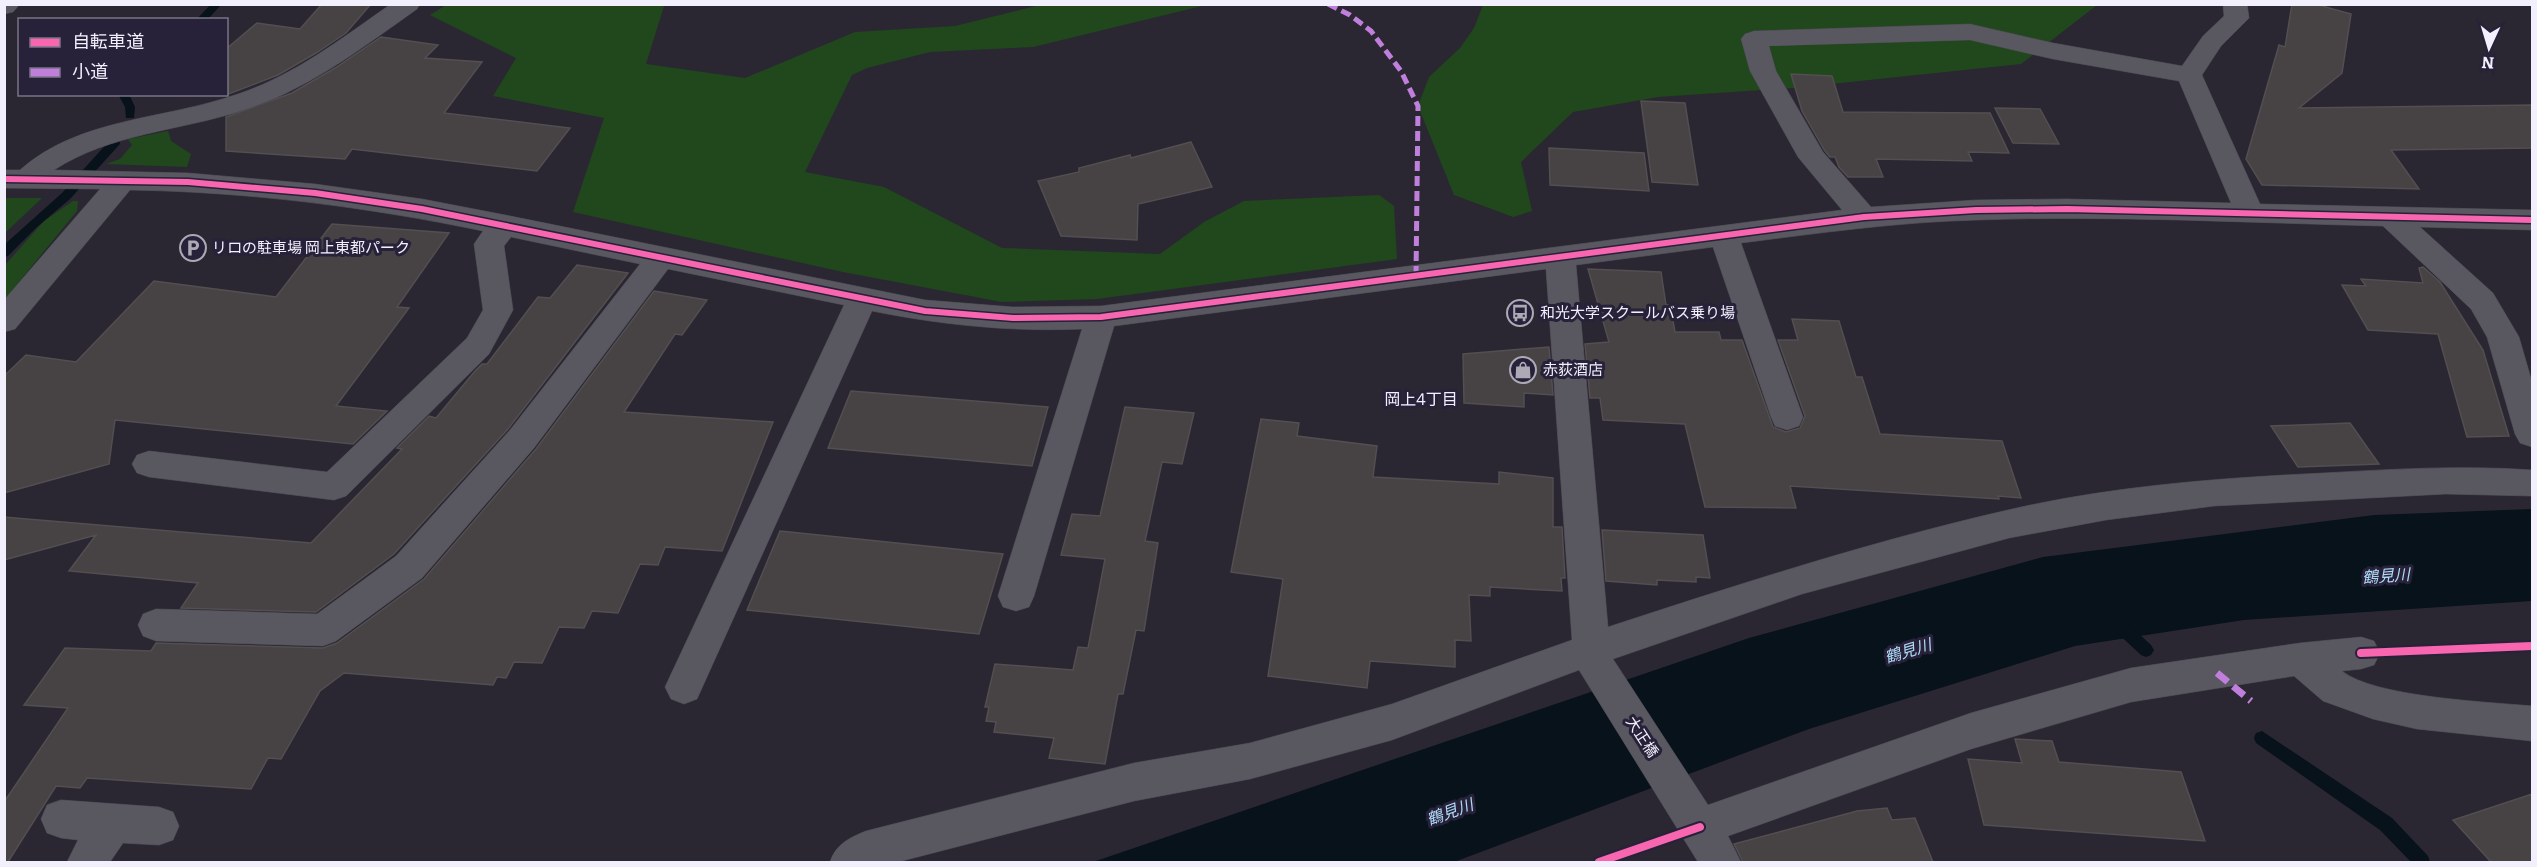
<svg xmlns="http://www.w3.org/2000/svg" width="2537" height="867" viewBox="0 0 2537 867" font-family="Bitter,'Noto Sans JP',serif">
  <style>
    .green { fill: #20481c }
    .water { fill: #07121a }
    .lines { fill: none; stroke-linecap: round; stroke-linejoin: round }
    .stream { fill: #07121a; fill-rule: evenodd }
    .building { fill: #474344; stroke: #534e50; stroke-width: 1.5 }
    .minor-casing { stroke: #48464f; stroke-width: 1 }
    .minor { fill: #595760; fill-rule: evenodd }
    .quiet-far1 { stroke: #c07fdc; stroke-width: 5; stroke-dasharray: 10 5; stroke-linecap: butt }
    .quiet { stroke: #c07fdc; stroke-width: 7; stroke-dasharray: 14 7; stroke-linecap: butt }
    .cycleway-far1-casing { stroke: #272139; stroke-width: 9 }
    .cycleway-casing { stroke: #272139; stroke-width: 12 }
    .cycleway-far1 { stroke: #f766af; stroke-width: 6 }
    .cycleway { stroke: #f766af; stroke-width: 8 }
    .labels { text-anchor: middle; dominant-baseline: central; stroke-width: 6; stroke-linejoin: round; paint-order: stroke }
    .poi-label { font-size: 15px; fill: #f3f0fd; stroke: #272139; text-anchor: start }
    .street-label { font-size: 15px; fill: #f3f0fd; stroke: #272139 }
    .neighbourhood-label { font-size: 16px; fill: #f3f0fd; stroke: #272139 }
    .water-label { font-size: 16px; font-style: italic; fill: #afdbf8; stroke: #272139 }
  </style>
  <rect width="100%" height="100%" fill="#2a2733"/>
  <path class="green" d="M446 5H661L664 6 646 64 745 78 855 32 955 26 1040 5H1206L1033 47 930 52 867 68 852 75 805 172 884 187 1002 248 1160 254 1204 222 1244 201 1379 195 1394 206 1397 259 1097 299 1002 302 843 272 573 212 604 118 493 96 516 58 430 15Z
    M1483 5H2097L2021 64 1793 88 1658 97 1573 112 1521 162 1532 211 1513 217 1454 195 1418 106 1429 77 1460 48 1474 28Z
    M168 131 171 141 191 154 187 167 106 164 120 159 132 145 128 139Z
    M5 198H42L5 233Z
    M73 201H78L77 211 5 299V265L44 221Z"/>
  <path class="water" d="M2532 509V601L2244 620 2075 646 1809 729 1454 862H1093L1749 638 2043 557 2374 515Z"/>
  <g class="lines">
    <path class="stream" d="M211 4H222L207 20H196Z
      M118 94H129L135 107 134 118H126L125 107Z
      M116 137 120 138V144L70 199 37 227 8 256 4 257V245L62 193 112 138Z
      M2119 619 2124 620 2151 645 2154 650 2151 655 2146 657 2141 655 2114 630 2111 625 2114 620Z
      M2262 731 2392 818 2428 856 2430 862H2411L2380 830 2256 743 2254 738 2256 733Z"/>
  </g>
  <path class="building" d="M322 4H371L346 33 316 53 278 75 226 95V49L257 23 300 29Z
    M2292 4H2315L2351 14 2342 73 2299 108 2532 105V148L2391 150 2419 189 2262 185 2246 159 2279 45 2285 47Z
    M381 37 438 45 425 58 482 62 444 113 570 128 537 171 352 149 345 159 226 151V117L292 93 335 68Z
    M1791 74 1832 76 1843 112 1990 113 2009 153 1968 152 1972 161 1876 159 1883 177H1848L1839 167 1835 157H1830L1825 151 1802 111Z
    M1641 101 1685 103 1698 185 1652 182Z
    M1995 108 2040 109 2059 144 2013 143Z
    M1191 142 1212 187 1138 204 1137 240 1061 236 1038 181 1079 172V168L1130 155 1131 158Z
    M1549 148 1644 153 1649 191 1550 185Z
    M332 224 449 233 397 307 409 308 336 406 387 411 353 444 115 420 109 464 4 493V376L26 355 76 362 154 281 276 297Z
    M577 265 628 273 508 429 394 554 316 612 181 608 198 583 69 571 96 535 4 560V517L311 543 402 449 397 448 429 416 436 418 475 371 482 364H487L538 297 550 298Z
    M2423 267 2440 282 2483 350 2509 436 2467 437 2438 334 2368 330 2342 285 2366 286 2361 279 2423 283 2419 268Z
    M1588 269 1661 272 1666 305H1670L1675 332H1719L1721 340H1742L1773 427 1786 432 1800 428 1805 416 1778 340H1798L1792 319 1839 321 1856 377H1862L1880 434 2002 441 2021 498 1998 496 1999 499 1790 486 1796 508 1705 507 1685 424 1603 420 1600 398H1590L1585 344 1609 342Z
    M654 291 707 300 682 335 675 334 624 412 773 422 722 551 665 547 658 565 640 564 618 613 592 611 584 628 559 627 542 663 514 662 506 678 497 677 493 685 344 673 320 691 281 759 268 758 251 789 87 778 80 788 56 786 8 862H4V802L68 708 24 705 65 648 151 651 156 643 323 648 337 643 424 579 536 449Z
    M1549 347 1553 395 1524 393V407L1464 403 1463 354Z
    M851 391 1048 407 1032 466 828 448Z
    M1125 407 1194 413 1182 464 1162 462 1145 541 1158 543 1144 631 1136 630 1123 694H1118L1105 764 1049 758 1054 738 994 732 996 722 986 721 989 707H985L995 664 1073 670 1078 647 1088 648 1105 559 1061 555 1072 514 1100 516Z
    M1261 419 1299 423 1297 436 1377 446 1373 477 1499 484V472L1553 478V527H1562L1565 578H1561L1562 591 1490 587V596L1469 595 1471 641 1455 640V667L1370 661 1367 688 1268 676 1283 579 1231 572Z
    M2350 423 2379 464 2298 467 2271 426Z
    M1602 530 1703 535 1710 578 1696 577V582L1657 580V585L1606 581Z
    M780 531 1003 554 979 634 747 610Z
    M2015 739 2052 741 2059 762 2181 772 2205 841 1984 825 1968 759 2022 763Z
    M2532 794V862H2491L2453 820Z
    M1887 808 1892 820 1915 818 1933 862H1743L1734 844 1857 811Z"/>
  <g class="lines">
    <defs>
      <path id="minor" d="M4 4H20L13 12 4 14Z
        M391 4H420L417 9C362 48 309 89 244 110 180 131 111 133 54 170L188 173 315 184 422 199 505 215 925 300 1013 307 1101 306 1842 210 1798 157 1750 71 1741 39 1745 34 1754 31 1970 24 2053 43 2182 66 2203 36 2224 16 2223 4H2247L2249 18 2221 46 2202 75 2260 204 2532 210V230L2420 227 2493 293 2519 337 2532 382V447L2520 443 2515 434 2487 337 2471 309 2383 226C2248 223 2112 215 1977 220 1898 222 1820 233 1741 243L1803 417 1799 426 1787 430 1775 426 1771 417 1713 247 1576 265 1608 627C1740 584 1872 541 2008 510 2112 486 2218 478 2324 473 2394 469 2463 465 2532 470V496L2446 494 2214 506 2106 520 2009 538 1802 594 1613 659 1708 805 1971 713 2131 668 2300 643 2361 637 2374 641 2380 653 2374 665 2361 669 2342 671C2374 697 2488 702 2532 706V741L2417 729 2373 719 2323 701 2294 676 2131 702 1971 749 1728 836 1741 862H1698L1579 670 1392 740 1250 779 1134 801 898 862H830C836 844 849 838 866 831L1134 763 1250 743 1392 704 1572 640 1546 269 1114 326 1034 596 1029 607 1016 611 1003 607 998 596 1082 329C1011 332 942 325 872 311L697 699 684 704 671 699 665 687 844 305 668 269 534 448 422 578 336 641 323 646 156 641 143 636 138 625 143 614 156 609 317 614 396 556 510 430 640 264 511 237 504 246 513 310 489 354 346 496 334 500 149 477 137 473 132 464 137 455 149 451 327 472 467 338 483 310 474 244 483 231C367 207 250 192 130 190L15 329 4 332V300L100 189 4 188V170H20C80 117 165 120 238 94 295 75 342 38 391 4ZM1970 40 2053 59 2179 81 2231 203 2067 199 1976 200 1871 207 1823 152 1776 71 1769 46Z
        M61 800 159 807 173 812 179 826 173 840 159 845 123 843 110 862H67L78 840 61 838 47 833 41 819 47 805Z"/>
    </defs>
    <use href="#minor" class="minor-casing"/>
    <use href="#minor" class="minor"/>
    <path class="quiet-far1" d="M1328 4 1350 15 1371 31 1401 71 1418 106 1416 276"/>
    <path class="quiet" d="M2217 673 2251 701"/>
    <defs>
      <path id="cycleway-far1" d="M4 179 188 182 315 193 422 209 925 311 1013 318 1101 317 1864 217 1976 210 2067 209 2532 220"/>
      <path id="cycleway" d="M2361 653 2532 646
        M1599 862 1700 827"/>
    </defs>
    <use href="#cycleway-far1" class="cycleway-far1-casing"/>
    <use href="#cycleway" class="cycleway-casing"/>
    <use href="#cycleway-far1" class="cycleway-far1"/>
    <use href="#cycleway" class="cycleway"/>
  </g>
  <defs>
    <symbol id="parking-ring" viewBox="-11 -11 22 22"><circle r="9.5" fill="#272139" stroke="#adaab6" stroke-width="1.5"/><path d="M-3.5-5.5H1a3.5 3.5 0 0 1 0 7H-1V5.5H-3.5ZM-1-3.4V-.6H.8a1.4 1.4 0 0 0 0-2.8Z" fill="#adaab6"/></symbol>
    <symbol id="bus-ring" viewBox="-11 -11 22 22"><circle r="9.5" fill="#272139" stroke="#adaab6" stroke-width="1.5"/><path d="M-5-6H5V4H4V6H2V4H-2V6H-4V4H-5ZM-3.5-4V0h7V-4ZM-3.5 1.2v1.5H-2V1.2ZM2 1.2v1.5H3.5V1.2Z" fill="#adaab6"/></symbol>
    <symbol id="shop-ring" viewBox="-11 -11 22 22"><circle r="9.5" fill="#272139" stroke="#adaab6" stroke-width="1.5"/><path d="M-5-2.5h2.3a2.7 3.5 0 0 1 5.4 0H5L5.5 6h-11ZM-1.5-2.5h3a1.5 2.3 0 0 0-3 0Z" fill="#adaab6"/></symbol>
  </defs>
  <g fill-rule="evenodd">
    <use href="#parking-ring" x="178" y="233" width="30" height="30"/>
    <use href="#bus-ring" x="1505" y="298" width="30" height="30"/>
    <use href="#shop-ring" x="1508" y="355" width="30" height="30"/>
  </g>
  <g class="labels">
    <g class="poi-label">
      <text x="212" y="248">リロの駐車場 岡上東都パーク</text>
      <text x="1540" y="313">和光大学スクールバス乗り場</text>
      <text x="1543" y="370">赤荻酒店</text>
    </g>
    <g class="street-label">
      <text transform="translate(1642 737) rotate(57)">大正橋</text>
    </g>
    <g class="neighbourhood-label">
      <text x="1421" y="399">岡上4丁目</text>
    </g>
    <g class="water-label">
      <text transform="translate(2386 576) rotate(-4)">鶴見川</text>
      <text transform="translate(1908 651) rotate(-17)">鶴見川</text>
      <text transform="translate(1450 812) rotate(-20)">鶴見川</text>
    </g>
  </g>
  <rect width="2537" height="867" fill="none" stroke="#f3f0fd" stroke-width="12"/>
  <rect x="18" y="18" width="210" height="78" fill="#272139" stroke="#797487" stroke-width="1.5"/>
  <rect x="30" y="38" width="30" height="9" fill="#f766af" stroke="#797487" stroke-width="1.5"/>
  <text x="72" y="48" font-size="18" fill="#f3f0fd">自転車道</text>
  <rect x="30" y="68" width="30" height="9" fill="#c07fdc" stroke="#797487" stroke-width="1.5"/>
  <text x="72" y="78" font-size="18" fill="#f3f0fd">小道</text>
  <g transform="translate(2489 48) rotate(184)" stroke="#272139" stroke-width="4.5" paint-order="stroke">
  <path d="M0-4.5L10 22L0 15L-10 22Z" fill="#f3f0fd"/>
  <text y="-9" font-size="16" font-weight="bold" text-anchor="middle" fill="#f3f0fd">N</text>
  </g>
</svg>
